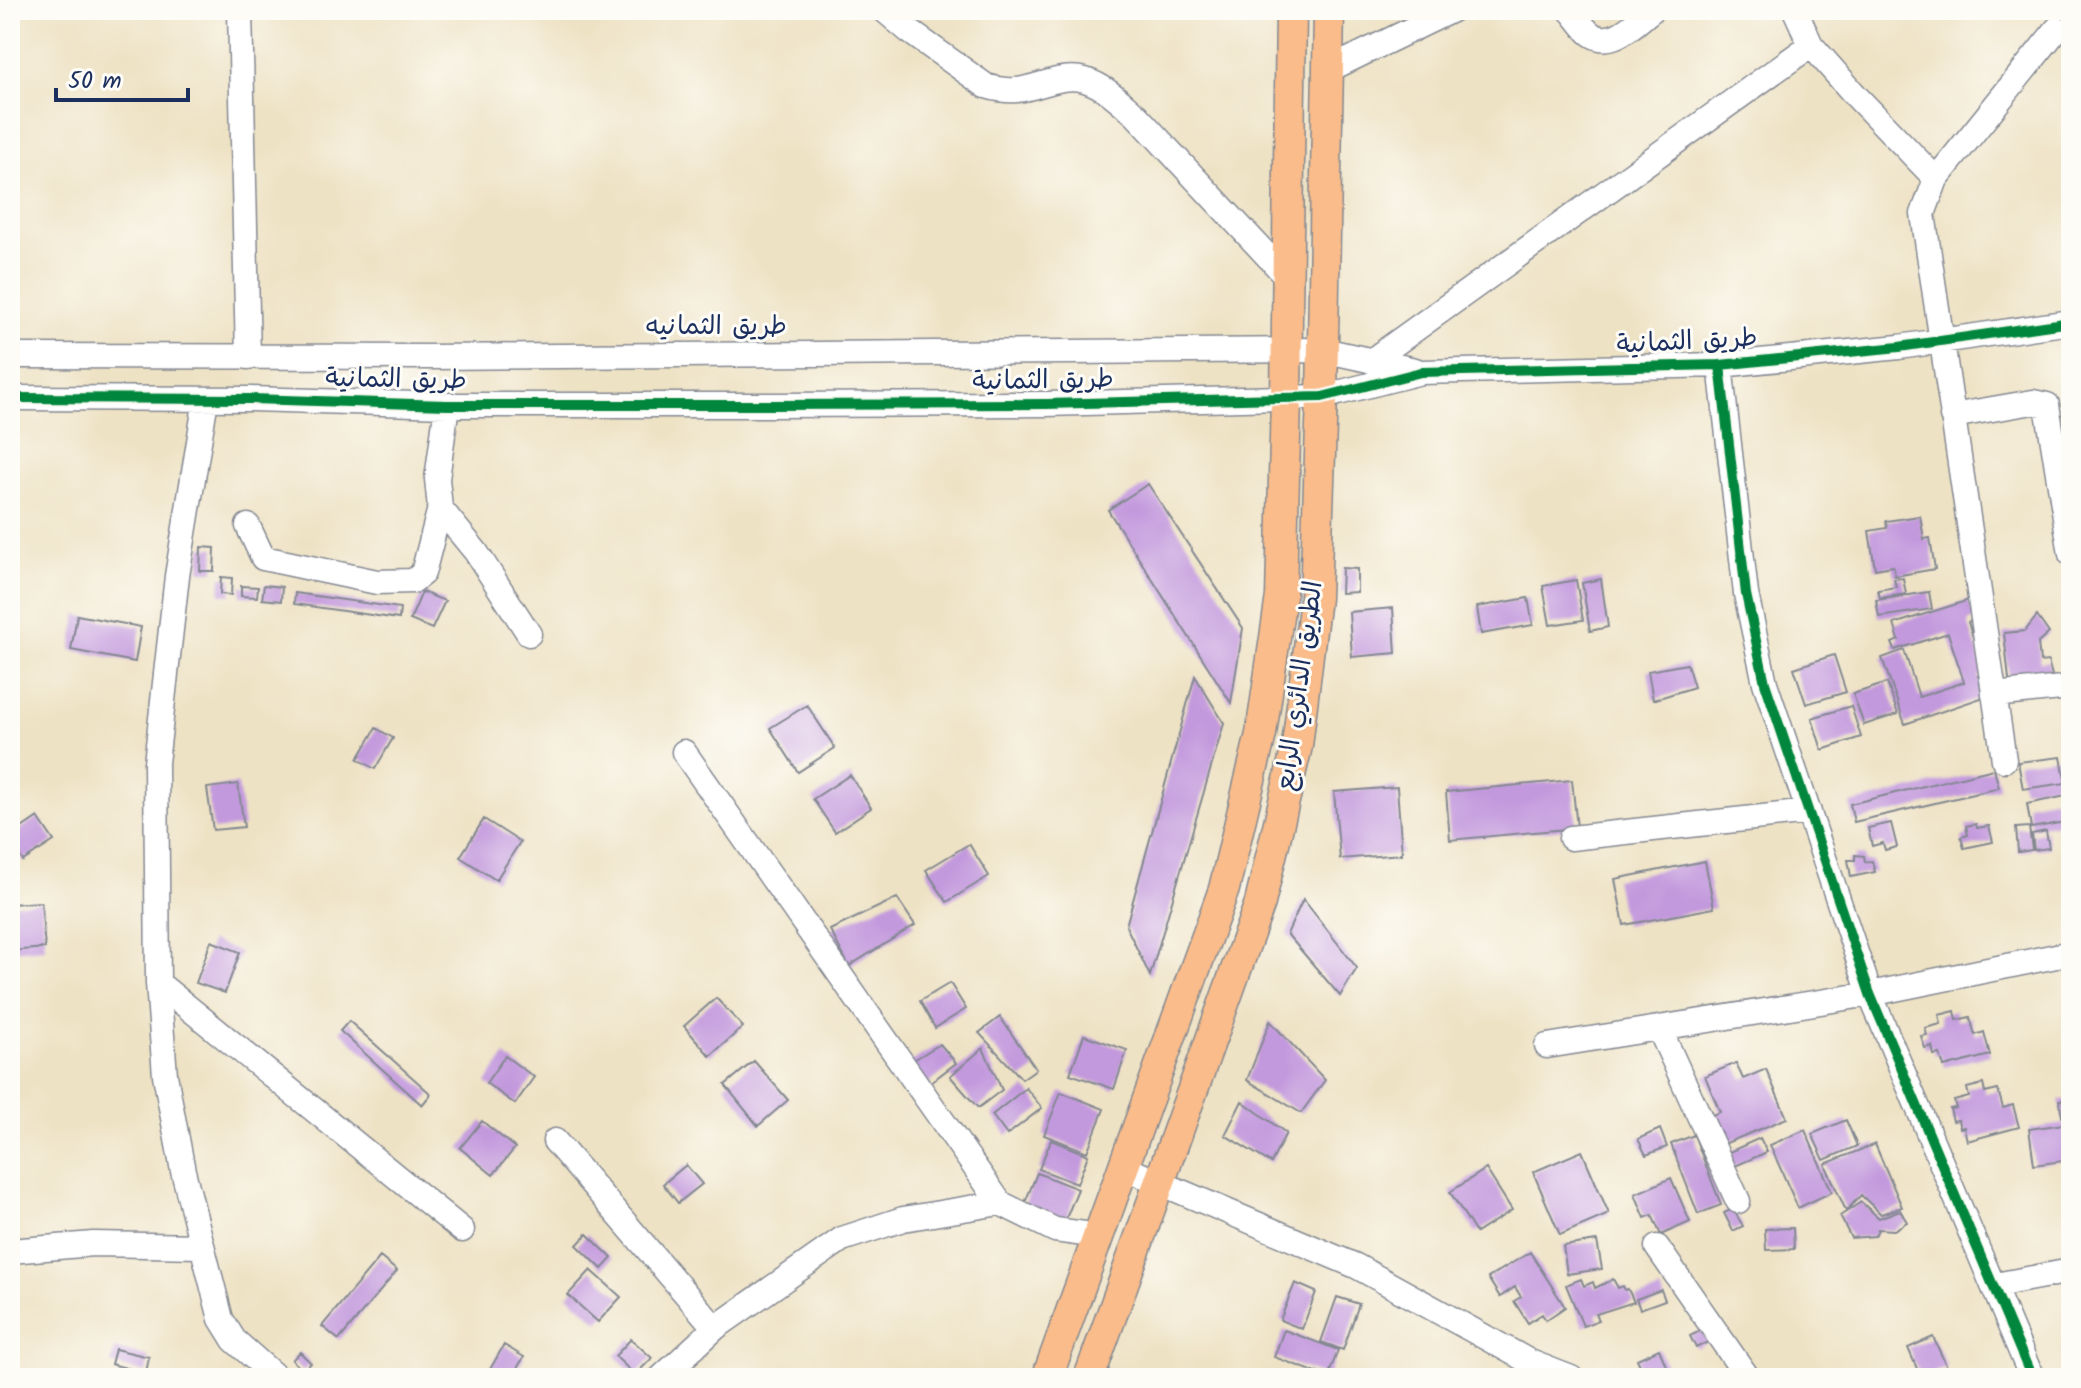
<svg xmlns="http://www.w3.org/2000/svg" width="2081" height="1388" viewBox="0 0 2081 1388" font-family="Kalam,'Playpen Sans Arabic',sans-serif">
  <style>
    .building { fill: #c399dd }
    .lines { fill: none; stroke-linecap: round; stroke-linejoin: round }
    .minor-casing { stroke: #848891; stroke-width: 27 }
    .major-casing { stroke: #848891; stroke-width: 33 }
    .minor { stroke: #fff; stroke-width: 24 }
    .major { stroke: #f9bc8a; stroke-width: 30 }
    .cycleway-casing { stroke: #fdfcf7; stroke-width: 15 }
    .cycleway { stroke: #00873e; stroke-width: 10 }
    .labels { text-anchor: middle; dominant-baseline: central; stroke-width: 6; stroke-linejoin: round; paint-order: stroke }
    .street-label { font-size: 26px; fill: #1b2f5e; stroke: #fdfcf7 }
  </style>
  <rect width="100%" height="100%" fill="#fdfcf7"/>
  <filter id="ink" filterUnits="userSpaceOnUse"><feTurbulence type="fractalNoise" baseFrequency=".0125" numOctaves="2"/><feDisplacementMap in="SourceGraphic" scale="16" xChannelSelector="R" yChannelSelector="G"/><feConvolveMatrix kernelMatrix="1 2 1 2 8 2 1 2 1" color-interpolation-filters="sRGB"/></filter>
  <filter id="wash" filterUnits="userSpaceOnUse"><feTurbulence type="fractalNoise" baseFrequency=".006" numOctaves="4" result="noise"/><feDisplacementMap in="SourceGraphic" scale="32" xChannelSelector="R" yChannelSelector="G"/><feGaussianBlur stdDeviation="1.8" result="paint"/><feColorMatrix in="noise" values="0 0 0 0 0 0 0 0 0 0 0 0 0 0 0 0 0 1.4 0 .05"/><feComposite in="paint" operator="in"/></filter>
  <g filter="url(#wash)">
    <rect width="100%" height="100%" fill="#eee2c4"/>
    <g id="blocks">
      <path class="building" d="M1148 484 1243 628 1231 703 1108 510Z
        M1920 516 1924 539 1930 538 1935 569 1895 576 1893 566 1875 569 1869 531 1887 528 1886 521Z
        M201 547 215 548 214 571H200Z
        M1342 568 1357 569V592L1341 593Z
        M221 577 232 578 231 595 220 594Z
        M1903 578 1906 594 1880 598 1878 590 1896 587 1894 579Z
        M1601 579 1608 627 1590 631 1582 583Z
        M1576 580 1583 620 1550 625 1543 586Z
        M264 585 282 587 281 601 262 599Z
        M241 586 258 587 257 597 241 596Z
        M422 592 445 601 432 629 410 620Z
        M1929 592 1932 609 1879 617 1876 600Z
        M295 593 400 608 399 619 294 604Z
        M1528 598 1533 625 1481 634 1477 607Z
        M1969 600 1975 619 1968 622 1985 674 1978 676 1987 696 1905 724 1882 658 1904 650 1919 697 1964 682 1948 633 1895 650 1892 643 1899 640 1894 624Z
        M1393 608 1396 653 1352 657 1349 612Z
        M77 615 141 627 135 662 71 650Z
        M2037 616 2049 633 2038 643 2040 662 2048 661 2053 679 2010 689 2004 633 2025 631Z
        M1834 655 1846 692 1806 704 1794 668Z
        M1687 664 1694 687 1653 700 1648 671Z
        M1195 676 1224 723 1150 976 1126 926Z
        M1887 683 1898 714 1864 725 1853 694Z
        M807 705 835 748 798 772 770 728Z
        M1851 706 1861 737 1822 750 1812 718Z
        M376 728 393 738 375 769 358 759Z
        M2061 757 2066 783 2023 789 2018 762Z
        M1994 769 1999 788 1854 822 1850 804Z
        M850 775 871 808 835 832 813 799Z
        M1572 780 1577 828 1450 840 1446 792Z
        M238 784 244 827 213 830 207 788Z
        M1397 787 1402 854 1340 859 1334 792Z
        M2071 795V821L2031 828 2027 804Z
        M38 817 54 841 23 861 10 841V836Z
        M484 819 520 842 496 880 460 857Z
        M1891 823 1897 847 1885 850 1883 843 1872 846 1868 828Z
        M1976 824 1977 828 1989 826 1993 842 1964 848 1961 837 1968 835 1966 826Z
        M2029 827 2032 850 2018 852 2016 828Z
        M2046 831 2049 848 2034 850 2032 834Z
        M969 844 989 876 947 902 926 870Z
        M1855 855 1864 856 1865 862 1872 861 1875 872 1851 877 1848 860H1855Z
        M1705 861 1714 908 1624 925 1615 879Z
        M897 898 915 925 849 966 830 930Z
        M1303 899 1357 968 1340 996 1287 934Z
        M41 902 45 948 10 951V904Z
        M211 941 240 952 225 993 196 983Z
        M950 983 966 1009 935 1028 920 1001Z
        M716 998 743 1027 710 1056 684 1026Z
        M1955 1011 1957 1020 1970 1017 1975 1035 1984 1032 1990 1055 1944 1067 1940 1054 1934 1055 1932 1046 1925 1048 1921 1036 1927 1035 1925 1028 1941 1024 1939 1015Z
        M1000 1017 1036 1069 1022 1079 979 1033Z
        M349 1021 431 1094 422 1105 340 1031Z
        M1270 1021 1325 1080 1301 1113 1247 1080Z
        M1084 1035 1127 1050 1114 1089 1070 1074Z
        M940 1044 956 1063 927 1085 909 1063Z
        M983 1048 1002 1090 978 1108 950 1076Z
        M505 1056 534 1077 515 1104 486 1083Z
        M754 1061 788 1100 758 1126 725 1085Z
        M1736 1063 1743 1079 1766 1069 1787 1118 1724 1144 1712 1115 1720 1112 1705 1076Z
        M1983 1084 1985 1093 1998 1090 2003 1108 2013 1105 2019 1127 1967 1141 1964 1127 1960 1128 1958 1120 1953 1121 1950 1109 1956 1108 1954 1101 1969 1097 1967 1088Z
        M1026 1088 1042 1108 1007 1135 992 1115Z
        M1061 1092 1104 1109 1087 1152 1044 1135Z
        M2071 1099V1116L2062 1117 2059 1100Z
        M1242 1101 1286 1133 1271 1163 1225 1135Z
        M1846 1120 1857 1146 1824 1160 1812 1134Z
        M482 1121 515 1148 493 1175 460 1148Z
        M2071 1123V1160L2034 1165 2029 1129Z
        M1660 1129 1667 1147 1646 1155 1638 1139Z
        M1805 1130 1832 1192 1798 1208 1770 1145Z
        M1694 1135 1721 1205 1698 1214 1671 1144Z
        M1760 1138 1767 1152 1733 1167 1727 1153Z
        M1051 1140 1088 1155 1077 1184 1039 1169Z
        M1875 1144 1902 1207 1881 1214 1861 1195 1846 1211 1825 1164Z
        M1582 1151 1609 1214 1560 1235 1533 1172Z
        M686 1165 702 1184 678 1203 663 1184Z
        M1486 1169 1512 1210 1476 1233 1450 1192Z
        M1037 1173 1078 1189 1065 1221 1024 1205Z
        M1671 1178 1690 1222 1661 1235 1652 1215 1645 1218 1635 1194Z
        M1861 1202 1879 1218 1900 1210 1907 1222 1894 1230 1878 1229 1875 1236 1851 1238 1840 1216Z
        M1733 1209 1743 1226 1733 1231 1724 1213Z
        M1793 1228 1794 1249 1766 1250 1765 1229Z
        M587 1234 612 1258 602 1269 577 1245Z
        M1597 1241 1602 1269 1567 1274 1563 1246Z
        M1530 1252 1565 1307 1546 1320 1542 1314 1528 1323 1514 1301 1521 1297 1515 1287 1500 1297 1488 1278Z
        M380 1257 397 1271 339 1340 322 1326Z
        M591 1270 621 1297 598 1322 568 1295Z
        M1581 1279 1584 1286 1593 1282 1595 1288 1613 1279 1618 1288 1623 1286 1625 1290 1628 1289 1634 1302 1596 1314 1599 1320 1583 1326 1566 1285Z
        M1295 1283 1316 1292 1302 1329 1280 1320Z
        M1661 1290 1665 1300 1640 1309 1636 1299Z
        M1337 1297 1359 1304 1343 1350 1321 1342Z
        M1284 1330 1338 1350 1328 1377 1274 1357Z
        M1702 1330 1708 1342 1696 1348 1690 1336Z
        M1933 1337 1947 1367 1921 1378 1908 1348Z
        M631 1339 652 1358 635 1375 615 1356Z
        M504 1345 524 1357 511 1378H485Z
        M115 1349 149 1357 146 1373 111 1364Z
        M1659 1349 1667 1368 1675 1378H1646L1637 1359Z
        M300 1352 311 1363 303 1371 292 1360Z"/>
    </g>
  </g>
  <g filter="url(#ink)">
    <use href="#blocks" fill-opacity="0" stroke="#848891" stroke-width="2"/>
    <g class="lines">
      <defs>
        <path id="minor" d="M240 10 248 357
          M884 10 909 31 986 86C996 89 1006 91 1017 90 1039 88 1062 73 1085 80 1105 86 1121 102 1136 115L1288 278
          M1570 10C1577 17 1583 28 1591 34 1612 49 1636 22 1652 10
          M1795 10 1811 45 1856 96 1936 179
          M1328 70 1452 10
          M10 356 429 357 1323 350 1415 370
          M1371 361 1811 45
          M1720 365 1746 594 1765 683 1870 994 2032 1378
          M10 398 251 399 447 405H770L1046 404 1322 397 1421 372 1720 365 1899 347 2071 322
          M206 399 177 576 156 763 158 983 165 1075 183 1171 221 1319 234 1340 277 1378
          M447 405 437 479 440 508 476 552 529 634
          M1952 416 2033 402 2047 405 2071 554
          M248 526 263 558 377 582 413 581 423 573 440 508
          M1994 695 2071 687
          M684 752 1000 1203
          M2004 760 1923 214 1936 179 2057 29
          M1571 838 1809 812
          M158 983 462 1230
          M1659 1028 1738 1201
          M1547 1046 1870 994 2071 953
          M555 1141 715 1328
          M1125 1168 1356 1266 1530 1362 1539 1378
          M1657 1247 1748 1378
          M10 1251 93 1244 201 1246
          M1995 1285 2071 1271
          M1530 1362 1571 1378
          M661 1378 715 1328 842 1239 903 1219 1000 1203 1055 1230 1099 1236"/>
        <path id="major" d="M1047 1378 1224 889 1261 734 1281 596 1286 398 1291 10
          M1089 1378 1260 903 1297 746 1315 598 1322 397 1329 10"/>
      </defs>
      <use href="#minor" class="minor-casing"/>
      <use href="#major" class="major-casing"/>
      <use href="#minor" class="minor"/>
      <use href="#major" class="major"/>
      <defs>
        <path id="cycleway" d="M1720 365 1746 594 1765 683 1870 994 2032 1378
          M10 398 251 399 447 405H770L1046 404 1322 397 1421 372 1720 365 1899 347 2071 322"/>
      </defs>
      <use href="#cycleway" class="cycleway-casing"/>
      <use href="#cycleway" class="cycleway"/>
    </g>
  </g>
  <g class="labels">
    <g class="street-label">
      <text x="716" y="327">طريق الثمانيه</text>
      <text transform="translate(1687 342) rotate(-3)">طريق الثمانية</text>
      <text transform="translate(396 380) rotate(1)">طريق الثمانية</text>
      <text transform="translate(1043 381) rotate(-1)">طريق الثمانية</text>
      <text transform="translate(1300 686) rotate(-82)">الطريق الدائري الرابع</text>
    </g>
  </g>
  <rect width="2081" height="1388" fill="none" stroke="#fdfcf7" stroke-width="40"/>
  <path d="M56 88v12h132v-12" fill="none" stroke="#1b2f5e" stroke-width="4"/>
  <text x="68" y="88" font-size="24" fill="#1b2f5e" stroke="#fdfcf7" stroke-width="6" paint-order="stroke">50 m</text>
</svg>
